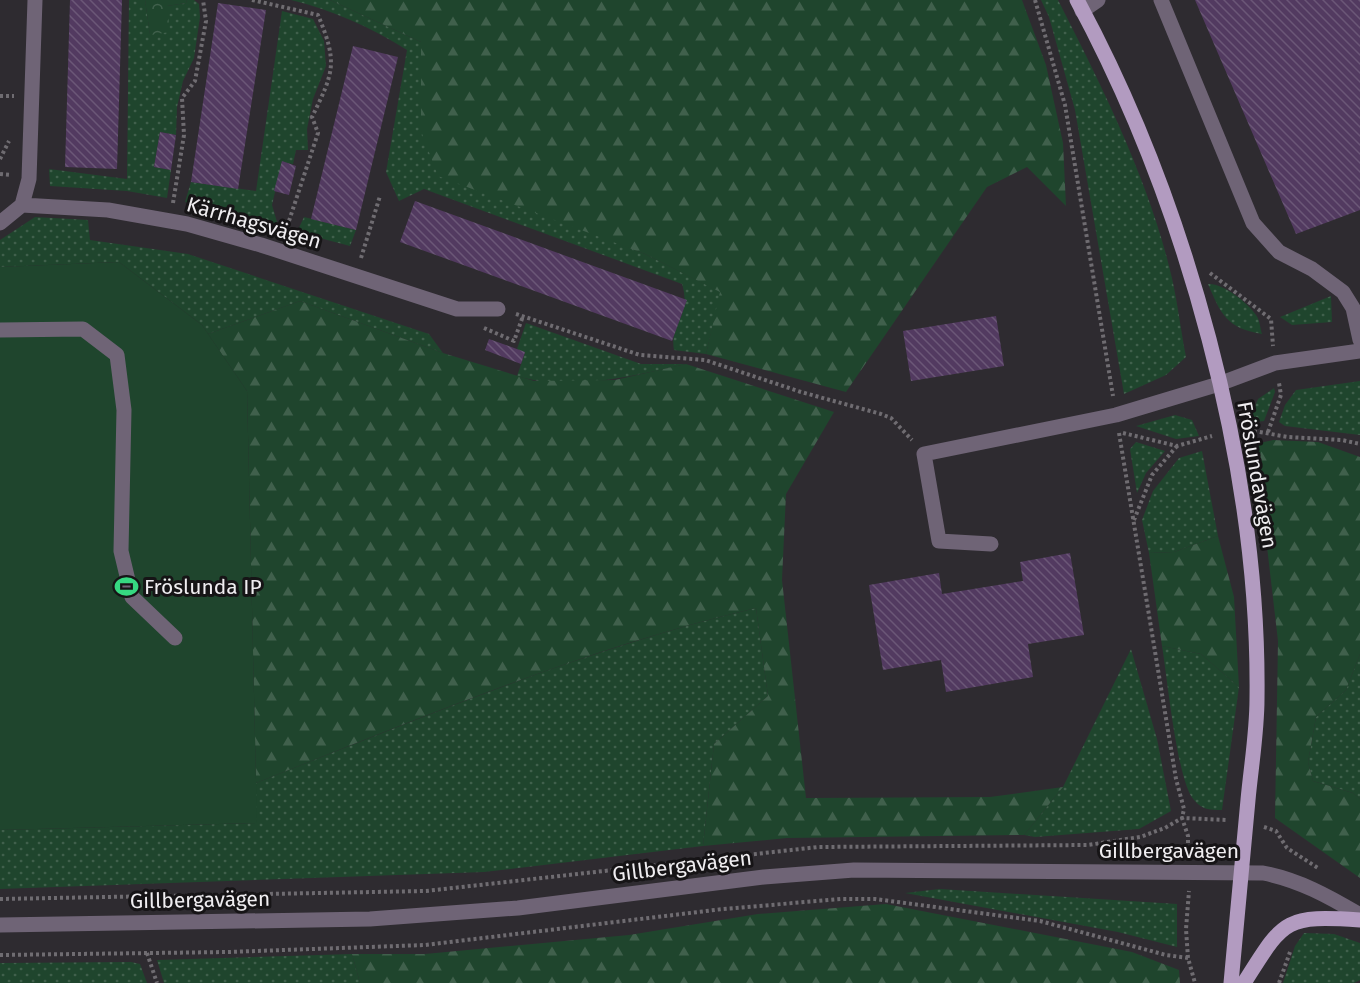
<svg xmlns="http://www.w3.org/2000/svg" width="1360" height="983" viewBox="0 0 1360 983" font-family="'Fira Sans',sans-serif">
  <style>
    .grass { fill: url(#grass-dots) }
    .forest { fill: url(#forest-firs) }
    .park { fill: url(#park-crowns) }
    .pitch { fill: #1f452d }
    .building { fill: url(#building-back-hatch) }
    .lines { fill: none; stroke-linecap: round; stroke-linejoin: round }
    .path { stroke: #6f6c71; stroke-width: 4; stroke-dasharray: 3 3; stroke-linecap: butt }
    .minor { stroke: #6f6476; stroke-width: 15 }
    .major { stroke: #b29bc0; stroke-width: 15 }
    .labels { text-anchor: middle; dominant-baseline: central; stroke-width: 6; stroke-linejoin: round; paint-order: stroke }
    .street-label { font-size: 21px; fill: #efedf0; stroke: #161416 }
    .poi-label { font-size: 21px; fill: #efedf0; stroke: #161416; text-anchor: start }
  </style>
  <defs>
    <pattern id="grass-dots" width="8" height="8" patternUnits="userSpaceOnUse" patternTransform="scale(1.5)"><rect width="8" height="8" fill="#1f452d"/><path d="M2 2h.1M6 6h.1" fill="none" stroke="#40604c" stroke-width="1.8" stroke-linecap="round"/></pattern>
    <pattern id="forest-firs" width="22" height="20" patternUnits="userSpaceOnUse" patternTransform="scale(1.5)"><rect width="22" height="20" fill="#1f452d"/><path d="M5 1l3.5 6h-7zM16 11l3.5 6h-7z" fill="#40604c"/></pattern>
    <pattern id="park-crowns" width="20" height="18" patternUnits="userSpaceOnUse" patternTransform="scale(1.5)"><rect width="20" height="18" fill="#1f452d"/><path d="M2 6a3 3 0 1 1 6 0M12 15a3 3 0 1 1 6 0" fill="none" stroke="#40604c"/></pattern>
    <pattern id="building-back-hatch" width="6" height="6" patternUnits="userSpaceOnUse" patternTransform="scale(1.5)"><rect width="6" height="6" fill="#523a60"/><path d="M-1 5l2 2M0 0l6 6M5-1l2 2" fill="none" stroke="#6b5777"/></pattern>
  </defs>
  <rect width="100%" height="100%" fill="#2e2b30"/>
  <path class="grass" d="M129 0H145L150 34 167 6 186 3 187 0H194L199 4 200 17 194 58 183 81 177 107 176 135 160 132 154 167 171 170 167 198 127 191 50 186 49 169 127 179Z
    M291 0H330L421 42V131L547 215 645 254 721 292 706 354 674 350C669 325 692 316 682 284L424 189 399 201 386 172 407 50C371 27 332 10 291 0Z
    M1041 0H1058C1100 82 1147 177 1169 266 1177 296 1180 327 1186 357L1166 375 1124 394 1075 110 1049 17Z
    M282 11 313 19 324 41 326 66 313 99 307 129 308 150H296L293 164 282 162 272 205 278 225 185 202 191 182 256 191Z
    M35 217 88 220 90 240 188 254 429 334 443 353 300 301 208 334 202 325 119 262 0 267V240Z
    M304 217 356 230 350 246 297 232Z
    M1208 284C1223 283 1248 303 1256 315 1260 320 1260 328 1262 334 1226 328 1221 314 1208 284Z
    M1331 296 1332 322 1292 325 1280 317Z
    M526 323 641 364H686C635 376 568 392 517 376L525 353 517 349Z
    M1360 381V435L1285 426 1279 422 1285 405 1296 390Z
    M1274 388 1275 392 1264 421 1248 423 1258 399Z
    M1175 415 1192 420 1199 436 1176 439 1136 426Z
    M1136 442 1165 451 1146 473 1137 493 1130 449Z
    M1202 451 1218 536 1174 552 1149 553 1142 520 1153 491 1179 458Z
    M756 608 768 696 714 744 703 846 484 872 0 889V830L256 823V783C418 719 586 648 756 608Z
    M1162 646 1201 654 1239 687 1222 810C1210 810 1202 810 1194 800 1177 782 1167 675 1162 646Z
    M1131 649 1157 739 1171 811 1139 829 1035 837 1024 835 1063 787Z
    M1360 654V799L1353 793 1313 781 1308 762 1316 717 1346 690Z
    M940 889 1177 904V947L1118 932 905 893Z
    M1304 933 1334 934 1360 943V980L1354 983H1283L1295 946Z
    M352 954 360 983H164L157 960Z
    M131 962 140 964 147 983H0V963Z"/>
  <path class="forest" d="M330 0H1022L1046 65 1063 143 1066 206 1027 167 987 187 846 392 706 354 720 292 645 254 438 176 421 131V42Z
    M300 301 443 353 534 381 615 380 686 364 834 412 786 494 782 580 806 798 990 797 1063 787 1024 835 787 838 703 846 714 744 768 696 756 608C585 648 418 719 256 783L247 391 208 334Z
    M1273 440 1318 442 1360 457V654L1346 690 1316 717 1308 762 1313 781 1353 793 1360 799V878L1275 818 1278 641 1255 444Z
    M1218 536 1234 597 1239 687 1201 654 1162 646 1149 553 1174 552Z
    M886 904 1132 952 1179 970 1180 983H360L352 954H425L629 935 758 914Z"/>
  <path class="park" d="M145 0H187L186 3 167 6 170 32 150 35Z"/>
  <path class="pitch" d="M119 262 202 325 247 391 257 823 0 830V267Z"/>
  <path class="building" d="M70 0H122L117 169 65 167Z
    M1195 0H1360V210L1296 234Z
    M218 3 266 10 238 189 191 182Z
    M353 46 398 57 356 230 311 219Z
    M160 132 176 135 171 170 154 167Z
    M282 161 296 166 289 195 274 191Z
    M415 201 687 300 672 341 400 242Z
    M996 316 1004 366 911 381 903 331Z
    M489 339 525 352 521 364 485 350Z
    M1070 553 1084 635 1028 644 1033 677 946 692 941 660 883 670 869 585 939 573 942 594 1023 581 1020 562Z"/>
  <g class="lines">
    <path class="path" d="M252 0 318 15C338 63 334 72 312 117L318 133 285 233
      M1035 0 1065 105 1113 396
      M0 96H14
      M0 159 9 141
      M0 174 11 175
      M173 203 184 135 182 98 195 81 206 21 203 0
      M361 258 380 196
      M1210 273 1271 319 1273 346
      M516 314 640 355 705 360 801 392 881 414 891 418 912 440
      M484 328 514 341 523 316
      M1248 430 1288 437 1342 440 1360 444
      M1268 432 1281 395 1279 383
      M1119 433 1176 779 1184 809 1182 818 1188 836V854
      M1123 433 1177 446 1212 436
      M1134 520 1152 475 1177 446
      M1264 827 1276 831 1287 848 1318 868
      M0 899 426 891 818 847 1088 845 1140 837 1165 828 1182 818 1227 820
      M147 953 157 983
      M0 955 228 952 425 945 723 909 841 899H875L1040 921 1166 955 1188 958 1195 983
      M1188 958 1186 929 1189 891
      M1279 983 1290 952"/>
    <path class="minor" d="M1161 0 1253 223 1279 252 1312 269 1343 292 1353 308 1360 340
      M1082 11 1098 0
      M22 205 29 179 35 0
      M0 223 22 205 108 210 187 224 261 245 457 309H498
      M0 330 83 329 117 355 124 410 121 551 132 597 175 638
      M991 544 939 541 924 454 1116 415 1219 384 1275 363 1360 351
      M0 925 370 919 518 908 764 877 854 870 1263 873C1299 880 1328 896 1360 915"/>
    <path class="major" d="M1077 0C1186 202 1260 469 1257 699 1257 732 1251 767 1248 800 1242 861 1237 922 1231 983
      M1244 983C1284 920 1283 915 1360 920"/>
  </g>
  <defs>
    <symbol id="stadium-bare" viewBox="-9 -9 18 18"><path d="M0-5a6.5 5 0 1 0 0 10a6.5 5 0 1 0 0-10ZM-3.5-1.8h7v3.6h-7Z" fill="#36d881" stroke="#161416" stroke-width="2.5" paint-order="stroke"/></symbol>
  </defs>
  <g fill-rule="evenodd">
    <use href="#stadium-bare" x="110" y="570" width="33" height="33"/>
  </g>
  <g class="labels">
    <g class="street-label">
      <text transform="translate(254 223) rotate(16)">Kärrhagsvägen</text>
      <text transform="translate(1257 475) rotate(80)">Fröslundavägen</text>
      <text x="1169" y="851">Gillbergavägen</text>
      <text transform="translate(682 866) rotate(-7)">Gillbergavägen</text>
      <text transform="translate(200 900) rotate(-1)">Gillbergavägen</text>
    </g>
    <g class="poi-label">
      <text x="144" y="587">Fröslunda IP</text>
    </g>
  </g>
</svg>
